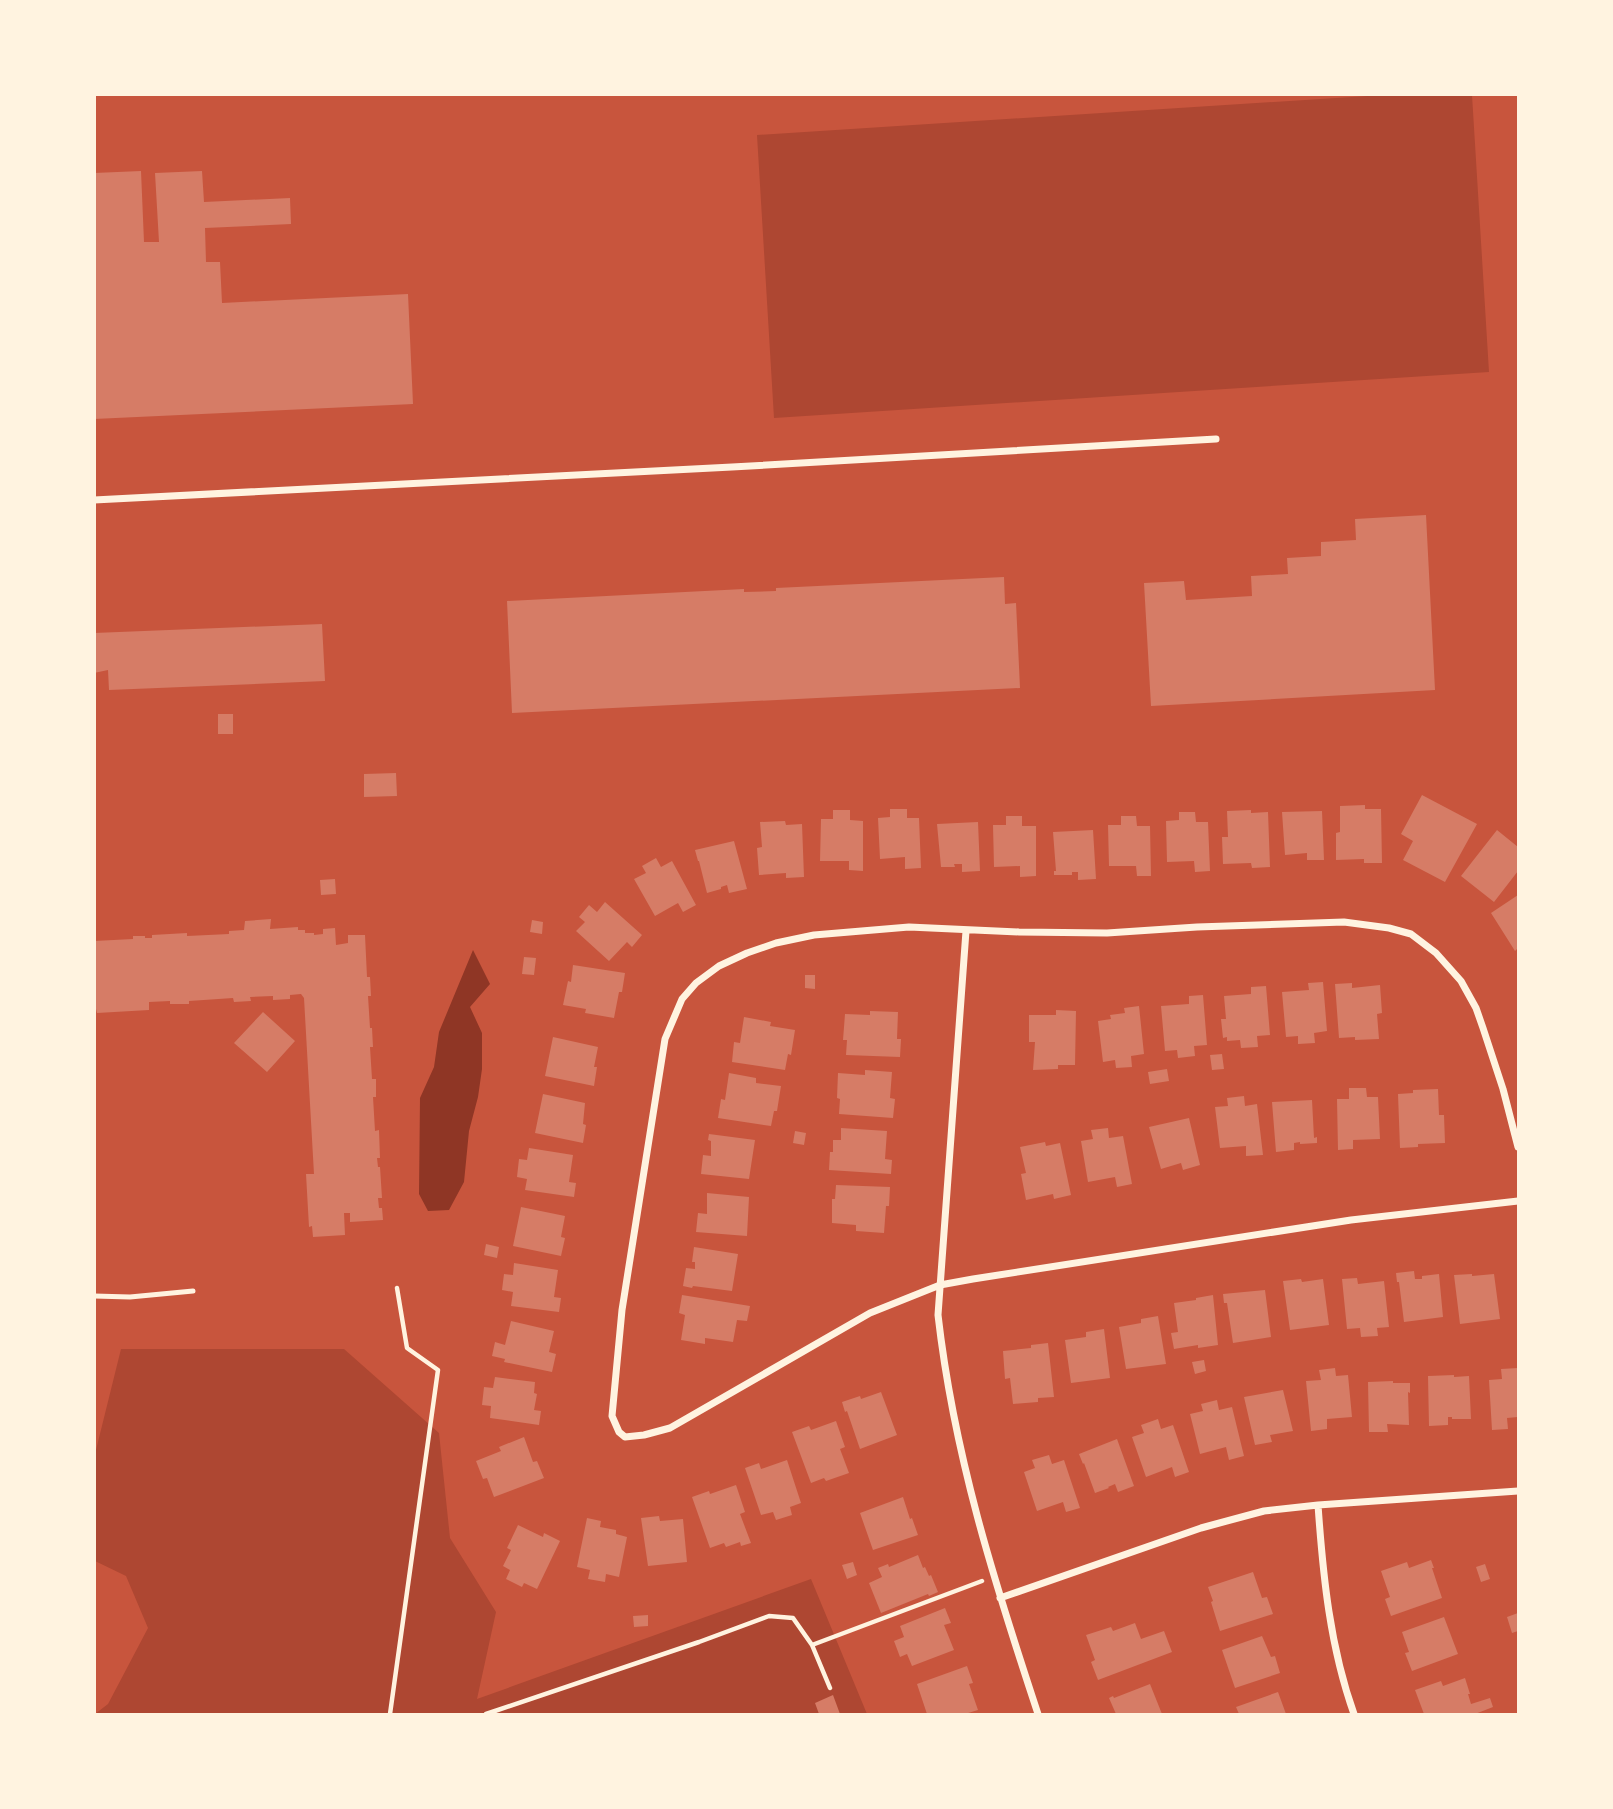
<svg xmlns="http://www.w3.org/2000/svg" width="1613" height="1809" viewBox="0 0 1613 1809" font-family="Overpass,sans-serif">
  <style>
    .green { fill: #ae4732 }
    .water { fill: #8f3625 }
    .building { fill: #d67c66 }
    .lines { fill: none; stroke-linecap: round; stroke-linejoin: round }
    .path { stroke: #fff3e0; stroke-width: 4.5 }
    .service { stroke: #fff3e0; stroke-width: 5 }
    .minor { stroke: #fff3e0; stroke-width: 7 }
  </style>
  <rect width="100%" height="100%" fill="#c8553d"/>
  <path class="green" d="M1383 95H1472L1489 372 774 418 757 135Z
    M121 1349H344L439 1433 450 1538 496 1612 477 1699 811 1579 867 1714H95L108 1704 148 1628 126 1576 95 1561V1454Z"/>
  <path class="water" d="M473 950 490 984 470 1007 482 1033V1069L478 1097 469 1131 464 1182 449 1210 428 1211 419 1194 420 1098 434 1067 439 1032Z"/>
  <path class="building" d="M141 171 144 242H159L155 173 202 171 204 202 290 198 291 224 205 228 206 262H220L222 303 408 294 413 404 94 419V173Z
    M1426 515 1435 690 1151 706 1144 583 1184 581 1186 600 1252 596 1251 576 1288 574 1287 558 1321 556V542L1356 540 1355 519Z
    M1004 577 1005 604 1016 603 1020 688 512 713 507 601 744 589V592L776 591V588Z
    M322 624 325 681 109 690 108 670 94 673V633Z
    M218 714H233V734H218Z
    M396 773 397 796 364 797V774Z
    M1422 795 1477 824 1445 882 1403 860 1413 841 1401 834Z
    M1365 805V809H1381L1382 863H1364V859L1336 860V833L1340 832V806Z
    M890 809H907V818H919L921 868 905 869V857L880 859 878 818 890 817Z
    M833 810H850V820L863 821V871L849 870V861H820L821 819H833Z
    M1251 810V813L1268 812 1270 867 1252 868 1251 863 1223 864 1222 837H1228L1227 811Z
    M1322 811 1324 860H1307V853L1285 855 1282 812Z
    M1179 812H1195L1196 822H1208L1210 871 1195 872 1194 861 1167 862 1166 821 1179 820Z
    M1006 816H1022V826H1036V876L1020 877V866L994 867 993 825H1006Z
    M1121 816H1136L1137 826H1150L1151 876H1137L1136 866H1109L1108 825H1121Z
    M785 821 786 825 802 824 804 877 786 878V873L759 875 757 848 762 847 760 822Z
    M978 822 980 871 962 872V864H954L955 867H941L937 824Z
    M1093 830 1096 879 1078 880V872H1072V875H1054V871H1056L1053 832Z
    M1497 830 1518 847V871L1494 902 1461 876Z
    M734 841 747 889 729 893 727 885 721 887V889L707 893 699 861H698L695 850Z
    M656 858 661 867 672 861 696 905 683 912 678 903 655 916 634 879 646 873 642 866Z
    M335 879 336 894 321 895 320 880Z
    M1518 895V948L1515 951 1491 913Z
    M605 902 642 935 632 947 627 942 609 961 576 931 585 922 579 917 589 905 597 912Z
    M271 919 270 929 298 927V930H305V933H314V935L323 934V929L335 928 336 945 348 943V935H365L367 977H370L371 996H368L370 1028H372L373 1047H370L372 1079H376V1097H373L375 1131 379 1130 380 1158H377L378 1167H380L382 1198H378L379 1208H382L383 1220 350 1222V1213H344L345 1235 313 1237 312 1226 309 1227 306 1174H314L304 998 301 994 290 995V999L273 1000V996L250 997 251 1001 234 1002 233 998 189 1001V1004H170V1001L149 1002V1010L97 1013 96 1009H94V941L133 939V936H145V938H152V935L187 933V936L229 934V931L244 930 245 921Z
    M532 920 543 922 542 934 530 932Z
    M524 957 536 958 534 975 522 974Z
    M573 965 625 973 622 992H619L614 1018 585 1013 586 1009 563 1005 568 981 571 982Z
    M805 975H815V989L805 988Z
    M1323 982 1327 1031 1314 1033 1315 1043 1298 1044V1036L1286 1037 1282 992 1309 990 1308 983Z
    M1352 983V988L1380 985 1382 1013 1377 1014 1379 1039 1355 1040V1037L1339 1038 1335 984Z
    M1266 986 1270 1035 1257 1036 1258 1047 1241 1048 1240 1040 1227 1041V1037L1223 1038 1221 1019H1226L1224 996 1251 994V987Z
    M1203 995 1207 1045 1194 1046 1195 1056 1178 1058 1177 1050 1165 1051 1161 1006 1189 1004V996Z
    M1139 1006 1144 1054 1131 1056 1132 1067 1116 1068 1115 1060 1103 1062 1098 1021 1111 1019 1110 1015 1125 1013 1124 1008Z
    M1056 1010 1076 1011 1075 1065H1058V1069L1033 1070 1035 1042H1029V1015H1056Z
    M870 1011 898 1012 897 1039H901L900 1057 846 1055 847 1040H843L845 1014 870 1015Z
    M263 1012 295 1041 267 1072 234 1043Z
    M744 1017 771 1022 770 1026 795 1030 791 1055 788 1054 785 1070 732 1062 734 1042 740 1043Z
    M553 1037 598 1047 594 1067H597L594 1086 545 1076Z
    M1222 1054 1224 1069 1212 1070 1210 1055Z
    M1167 1069 1169 1081 1150 1084 1148 1072Z
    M865 1070 892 1072 890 1098 895 1099 893 1118 839 1114 840 1099 837 1098 838 1073 865 1075Z
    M729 1073 756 1078V1083L781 1086 777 1111H774L771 1126 718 1118 721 1099 725 1100Z
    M1349 1088H1366L1367 1097H1378L1380 1139 1353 1140V1149L1338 1150 1337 1099H1349Z
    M1438 1089 1439 1115H1444L1445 1143 1418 1144V1147L1400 1148 1398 1094 1413 1093V1090Z
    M543 1094 585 1103 583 1124 586 1125 583 1143 535 1133Z
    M1244 1096 1245 1106 1257 1104 1263 1155 1246 1156V1146L1220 1148 1215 1107 1228 1106 1227 1098Z
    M1312 1100 1314 1138 1317 1137V1143L1300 1144V1142L1294 1143V1150L1276 1152 1272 1102Z
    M1189 1118 1200 1165 1183 1170 1181 1163 1161 1169 1149 1127Z
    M841 1128 887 1131 885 1159 892 1160 891 1174 829 1170 830 1152H833V1140H841Z
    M1108 1128 1109 1138 1123 1136 1132 1184 1117 1187 1115 1177 1088 1182 1081 1141 1093 1139 1091 1130Z
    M795 1131 806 1133 804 1145 793 1143Z
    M709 1134 755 1140 749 1179 701 1174 703 1155 711 1156V1141L708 1140Z
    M1045 1142 1046 1146 1060 1143 1071 1195 1054 1199 1053 1194 1026 1200 1021 1174 1026 1173 1020 1147Z
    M529 1148 573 1155 569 1182 576 1183 574 1197 525 1190 527 1179 517 1177 519 1159 527 1160Z
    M836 1185 890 1187 889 1206H886L884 1233 856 1231V1225L832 1223V1199H835Z
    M707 1193 749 1197 747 1236 696 1232 698 1213 707 1214Z
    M521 1207 565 1216 561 1237 565 1238 561 1256 513 1246Z
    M486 1244 499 1247 497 1258 484 1255Z
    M694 1247 738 1254 732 1291 693 1286 692 1288 683 1286 686 1268 695 1269V1262H692Z
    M514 1263 558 1270 554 1297 561 1298 559 1312 511 1306 513 1292 502 1290 504 1274 513 1275Z
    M1414 1271 1415 1279H1422V1276L1439 1274 1443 1317 1404 1322 1399 1282H1397L1396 1273Z
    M1472 1274V1276L1494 1274 1500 1319 1460 1324 1454 1275Z
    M1357 1278 1358 1284 1384 1281 1389 1327 1377 1328 1378 1336 1361 1337 1360 1328 1347 1329 1342 1279Z
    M1301 1279 1302 1282 1323 1279 1329 1325 1290 1330 1283 1281Z
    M1265 1290 1271 1337 1233 1343 1227 1303H1224L1223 1294Z
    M682 1295 750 1306 747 1321 737 1320 733 1342 705 1338V1344L681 1340 685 1315 679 1313Z
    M1213 1295 1218 1345 1198 1348V1345L1174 1349 1171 1333 1178 1332 1174 1303 1196 1300V1298Z
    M1158 1316 1166 1364 1126 1369 1119 1327 1141 1323V1319Z
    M511 1321 554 1331 549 1352 556 1354 552 1372 504 1362 505 1359 492 1356 495 1342 505 1345Z
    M1104 1329 1110 1378 1071 1383 1065 1340 1086 1337V1332Z
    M1048 1343 1054 1397 1038 1398V1402L1013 1404 1010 1378 1005 1379 1003 1351 1031 1348V1345Z
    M1204 1360 1206 1371 1195 1374 1192 1362Z
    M1335 1368 1336 1376 1348 1375 1352 1417 1327 1419V1429L1311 1431 1306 1381 1321 1380 1319 1370Z
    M1518 1368V1417L1507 1418 1508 1429 1492 1430 1489 1380 1502 1379 1501 1369Z
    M1454 1375V1377L1469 1376 1471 1419H1452V1417H1448V1425L1429 1426 1428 1376Z
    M495 1377 535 1382 534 1393 537 1394 534 1410 541 1411 539 1425 490 1418 491 1406 482 1405 484 1387 493 1388Z
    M1393 1381V1383H1410V1393L1408 1392 1409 1425 1387 1424 1388 1432H1369L1368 1382Z
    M1283 1390 1293 1431 1270 1435 1272 1442 1255 1445 1244 1397Z
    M881 1392 897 1435 860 1449 847 1411 845 1412 842 1402 860 1396 861 1399Z
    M1217 1400 1219 1410 1232 1407 1244 1456 1229 1460 1226 1447 1200 1454 1190 1414 1203 1411 1201 1404Z
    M1158 1419 1161 1429 1173 1425 1189 1472 1175 1477 1172 1467 1146 1477 1132 1437 1144 1433 1141 1425Z
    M836 1421 845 1447 840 1449 849 1473 826 1481 824 1478 811 1483 792 1432 809 1426 811 1430Z
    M524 1437 533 1462 537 1461 544 1478 494 1497 487 1478 483 1479 476 1461 501 1451 499 1447Z
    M1117 1439 1134 1486 1118 1492 1115 1484 1108 1487 1109 1488 1095 1493 1084 1463 1083 1464 1079 1454Z
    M1049 1455 1052 1464 1064 1460 1080 1508 1066 1512 1063 1502 1037 1511 1024 1472 1035 1468 1032 1460Z
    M787 1460 801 1503 790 1507 792 1515 776 1520 773 1512 761 1515 745 1468 759 1463 761 1469Z
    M736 1485 745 1512 740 1514 751 1543 741 1546 740 1542 726 1547 724 1543 710 1548 692 1497 709 1491 710 1494Z
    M903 1497 910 1519 912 1518 918 1535 873 1550 860 1513Z
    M659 1516 660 1521 683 1519 687 1562 648 1566 641 1518Z
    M587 1518 601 1521 600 1527 616 1530V1534L627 1537 619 1577 606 1574 605 1582 588 1579 590 1570 577 1567Z
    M518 1525 543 1537 544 1533 560 1541 537 1589 524 1583 522 1587 506 1579 510 1570 503 1566 511 1550 507 1548Z
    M918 1555 923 1568 925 1567 929 1576 931 1575 938 1592 929 1596 928 1594 881 1613 869 1583 882 1577 878 1568 888 1564 889 1567Z
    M1431 1560 1434 1568H1432L1442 1598 1391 1616 1385 1599 1390 1597 1381 1571 1407 1562 1409 1568Z
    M853 1562 857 1575 847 1579 842 1565Z
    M1485 1564 1490 1579 1481 1582 1476 1567Z
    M1253 1572 1262 1598 1267 1597 1273 1614 1220 1631 1211 1602 1213 1601 1208 1587Z
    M945 1608 951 1623 944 1625 954 1650 912 1666 907 1654 900 1657 894 1641 904 1637 900 1626Z
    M1518 1613V1631L1512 1633 1507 1617Z
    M648 1615V1626L634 1627 633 1616Z
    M1444 1617 1458 1654 1412 1671 1405 1653 1409 1652 1402 1632Z
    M1135 1623 1141 1639 1164 1631 1172 1652 1098 1680 1091 1662 1095 1660 1086 1635 1111 1627 1113 1631Z
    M1262 1636 1271 1657 1275 1656 1280 1673 1235 1688 1222 1650Z
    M967 1666 973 1683 969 1684 978 1710 965 1714H927L917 1684Z
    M1465 1678 1470 1694H1468L1471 1704 1490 1698 1493 1707 1475 1714H1424L1415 1690 1441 1681 1443 1686Z
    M1150 1684 1162 1714H1116L1109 1698 1113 1696 1114 1698Z
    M1278 1692 1286 1714H1239L1236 1707Z
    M833 1695 840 1714H819L815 1703Z"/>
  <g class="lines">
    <path class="path" d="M812 1645 982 1581
      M390 1714 438 1370 407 1348 397 1288
      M486 1714 699 1642 769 1616 793 1618 812 1645 830 1688"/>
    <path class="service" d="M94 1296 130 1297 193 1291"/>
    <path class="minor" d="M94 500 732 467 1216 439
      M966 931 938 1315C954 1455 994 1581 1038 1714
      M1518 1147 1503 1089 1483 1028 1476 1008 1461 981 1436 953 1411 934 1389 928 1344 922 1197 927 1107 933 1019 932 909 927 814 935 776 943 747 953 719 966 696 983 682 999 665 1039 622 1310 612 1416 619 1432 625 1437 644 1435 670 1428 870 1313 940 1285 973 1279 1351 1220 1518 1201
      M1318 1505C1323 1576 1330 1647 1354 1714
      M1000 1598 1201 1528 1264 1511 1318 1505 1518 1491"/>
  </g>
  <rect width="1613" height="1809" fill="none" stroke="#fff3e0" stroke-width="192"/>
</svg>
